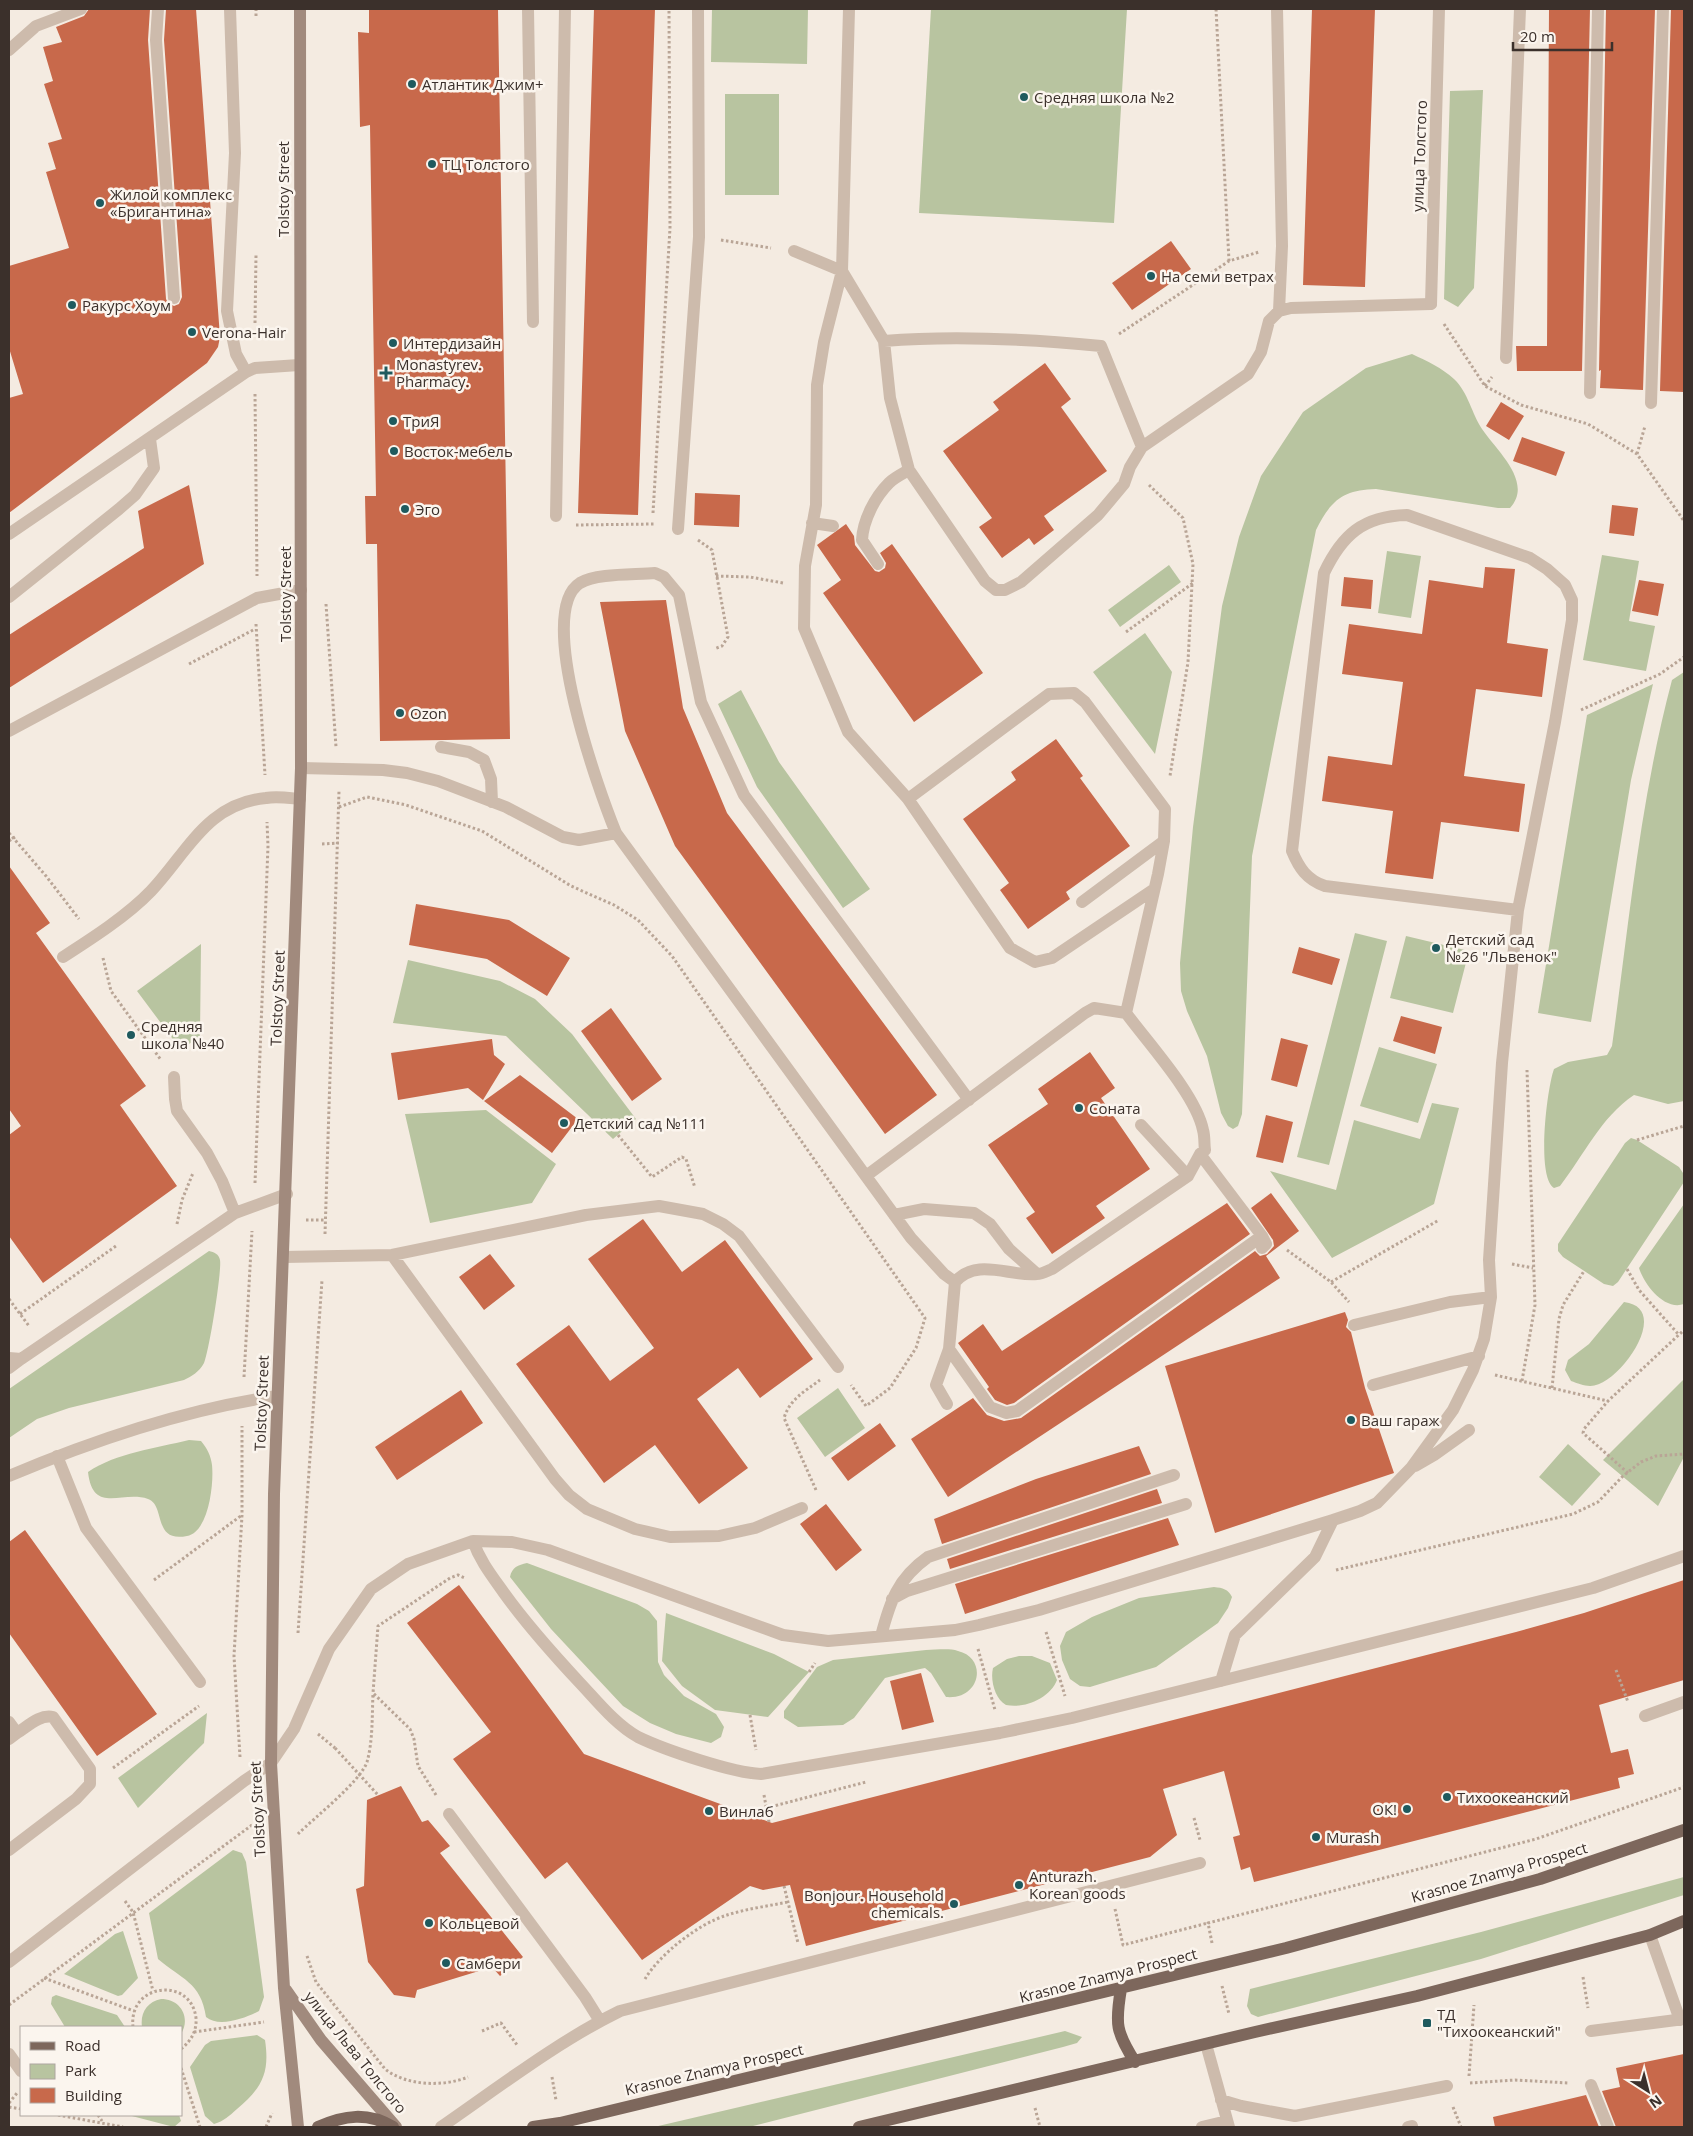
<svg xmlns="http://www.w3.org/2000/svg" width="1693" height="2136" viewBox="0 0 1693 2136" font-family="'Open Sans',sans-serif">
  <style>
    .green { fill: #b8c4a0 }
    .building { fill: #c8694b }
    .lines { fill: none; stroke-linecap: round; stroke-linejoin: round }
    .path { stroke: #b9a596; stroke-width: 3; stroke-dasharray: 2.5 2.5; stroke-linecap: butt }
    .lane { stroke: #cdbbac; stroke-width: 12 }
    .street { stroke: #cdbbac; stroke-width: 12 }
    .secondary { stroke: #a18a7d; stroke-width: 12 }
    .primary { stroke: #7d675c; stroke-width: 12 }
    .path-bridge { stroke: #b9a596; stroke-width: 3; stroke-dasharray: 2.5 2.5; stroke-linecap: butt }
    .poi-dot { fill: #1f5a5e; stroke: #fbf5ee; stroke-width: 2 }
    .labels { text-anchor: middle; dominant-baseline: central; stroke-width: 5; stroke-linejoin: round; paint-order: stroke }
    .poi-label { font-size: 15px; fill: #3b302b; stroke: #fbf5ee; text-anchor: start }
    .street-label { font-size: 15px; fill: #3b302b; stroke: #fbf5ee }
  </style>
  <rect width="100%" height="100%" fill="#f4ebe1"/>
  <path class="green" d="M712 9H808L807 64 711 62Z
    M931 9H1127L1114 223 919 213Z
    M1483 90 1474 288 1458 307 1444 299 1450 91Z
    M725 94H779V195H725Z
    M1412 354C1427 361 1442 368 1454 379 1468 392 1472 414 1482 429 1496 450 1534 482 1510 508H1498L1376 489C1343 490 1331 500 1316 530L1252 856 1242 1114 1238 1126 1233 1129 1228 1126 1221 1113 1207 1056 1187 1011 1181 991 1180 963 1193 827 1222 606 1239 537 1261 476 1303 412 1366 368Z
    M1387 551 1421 556 1411 618 1378 613Z
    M1602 555 1639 561 1629 621 1655 626 1646 671 1583 660Z
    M1169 565 1181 582 1120 627 1108 610Z
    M1145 633 1172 672 1155 754 1093 672Z
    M1684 672V1101L1668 1104 1634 1095C1601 1117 1584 1155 1560 1186L1554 1188C1536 1177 1547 1088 1554 1069L1568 1062 1607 1055 1612 1046C1629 923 1640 800 1672 680Z
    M1653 684 1631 780 1591 1022 1538 1013 1587 715Z
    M741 690 779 762 870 889 843 908 757 787 718 704Z
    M1355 933 1387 941 1329 1165 1297 1157Z
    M1406 936 1469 951 1453 1013 1390 998Z
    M201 944 200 1036 181 1050 137 991Z
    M408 960 500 981 535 999 572 1034 636 1119 613 1139 506 1036 393 1023Z
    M1379 1047 1437 1064 1418 1123 1360 1106Z
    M1432 1103 1459 1108 1434 1204 1332 1258 1270 1171 1336 1190 1354 1120 1420 1139Z
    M486 1110 556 1164 532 1203 430 1223 405 1114Z
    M1631 1138 1637 1140 1679 1167 1683 1173 1684 1182 1618 1282 1613 1286 1604 1284 1563 1257 1558 1251V1244L1625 1143Z
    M1684 1204V1304C1664 1311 1644 1284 1639 1268Z
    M209 1251C214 1252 219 1254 220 1260 222 1271 209 1352 204 1363 199 1372 192 1376 184 1380L69 1408 37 1419 9 1438V1389Z
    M1624 1302C1674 1308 1618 1387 1590 1386 1584 1386 1577 1383 1571 1381L1565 1370 1568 1360 1589 1344Z
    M1684 1379V1457L1658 1506 1603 1460Z
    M838 1388 865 1428 825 1457 797 1418Z
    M189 1440 201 1441C207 1448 211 1456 212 1465 214 1483 209 1532 187 1536 152 1543 166 1505 148 1499 122 1490 93 1515 88 1472 116 1453 156 1448 189 1440Z
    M1568 1444 1601 1474 1572 1506 1539 1477Z
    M527 1563 637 1604 649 1611 657 1621 658 1662 664 1675 684 1696 716 1714 724 1727 721 1737 711 1743 676 1734 650 1723 623 1706 551 1629 510 1577C512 1567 518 1565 527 1563Z
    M1214 1587C1223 1588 1228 1589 1232 1597L1228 1608 1218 1623 1156 1667 1090 1687 1080 1686 1070 1679 1062 1660 1060 1646 1066 1632 1092 1617 1139 1598Z
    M666 1613 774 1654 809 1672 768 1717 715 1710 682 1686 662 1661Z
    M926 1650C936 1650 949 1648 958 1651 988 1658 981 1700 946 1697L931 1673 925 1668 920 1669 885 1678 854 1718 843 1725 798 1727 784 1718V1711L817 1667 833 1660Z
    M1019 1656H1032L1050 1663 1057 1680C1050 1698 1025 1709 1006 1705 995 1699 990 1680 993 1668L1007 1659Z
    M207 1713 204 1743 138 1808 118 1778Z
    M233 1850 242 1853 246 1862 264 1997 259 2011C246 2018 219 2028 206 2017 201 1982 181 1979 158 1959L149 1913Z
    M1684 1877V1895L1481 1959 1258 2017 1251 2014 1247 2006 1250 1989 1481 1932Z
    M123 1931 138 1978 122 1995 118 1996 64 1974 115 1934Z
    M56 1995 117 2015 125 2027H65L51 2004 52 1997Z
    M161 1999C181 1999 191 2018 181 2034V2027H142C140 2013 147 2002 161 1999Z
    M1065 2031 1082 2037 1077 2043 1063 2047 749 2127H654Z
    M257 2035 265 2040C270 2073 262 2088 237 2109 229 2116 224 2121 214 2124L205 2116 190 2067 205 2045 211 2041Z
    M128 2115H179L181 2121 174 2127Z"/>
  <path class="building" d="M89 9H150L148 40 166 299 168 303 174 306 179 304 182 297 164 40 166 9H196L220 337 218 347 207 363 9 513V398L23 394 9 348V266L69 248 46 172 56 169 48 143 62 139 44 84 53 81 43 47 62 42 56 27 84 16Z
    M369 9H498L510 739 380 741 377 544H366L365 496H376L370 125 360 127 358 32 369 33Z
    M594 9H655L638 515 578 513Z
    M1312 9H1375L1365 287 1303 285Z
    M1549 9H1590L1582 371H1517L1516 346H1547Z
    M1606 9H1655L1643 390 1600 388 1601 370 1599 371Z
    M1671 9H1684V392L1660 391Z
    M1171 241 1191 269 1132 310 1112 283Z
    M1045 363 1071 399 1061 407 1107 471 1044 516 1054 530 1034 545 1029 538 1002 558 979 527 992 518 943 451 999 410 993 402Z
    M1501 402 1524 416 1509 440 1486 426Z
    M1522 437 1565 452 1556 476 1513 461Z
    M189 485 204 564 9 688V635L144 548 138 511Z
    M695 493 740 495 739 527 694 525Z
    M1612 505 1638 508 1634 536 1609 533Z
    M846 524 854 536 855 545 875 571 879 572 885 568 886 563 880 553 892 544 983 673 914 722 823 593 841 580 817 545Z
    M1485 567 1515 569 1507 643 1548 649 1542 697 1476 689 1464 776 1525 784 1519 832 1441 822 1433 879 1385 873 1393 811 1322 801 1328 756 1392 765 1403 682 1342 674 1349 624 1422 634 1429 580 1483 588Z
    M1344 577 1373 580 1371 609 1341 606Z
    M1639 580 1664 584 1658 616 1632 611Z
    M666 600 683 708 727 813 937 1095 885 1134 675 846 625 731 600 602Z
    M1056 739 1083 776 1080 778 1130 846 1066 892 1070 899 1028 929 1000 890 1009 883 963 819 1016 780 1011 772Z
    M9 866 50 923 36 933 146 1086 120 1105 177 1186 43 1283 9 1236V1135L21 1126 9 1109Z
    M416 904 509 920 570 958 547 996 487 959 409 945Z
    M1299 947 1340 959 1332 985 1292 973Z
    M611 1008 662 1079 632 1101 581 1031Z
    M1401 1016 1442 1027 1435 1054 1393 1041Z
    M1281 1038 1308 1045 1297 1087 1271 1080Z
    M492 1039 494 1055 505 1064 483 1100 468 1088 398 1100 391 1053Z
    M1090 1052 1115 1088 1101 1098 1150 1169 1096 1206 1105 1218 1052 1254 1026 1218 1035 1212 988 1145 1048 1104 1038 1089Z
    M520 1075 578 1119 552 1153 484 1101Z
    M1266 1115 1293 1122 1283 1163 1256 1157Z
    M1271 1193 1299 1231 1266 1256 1280 1278 948 1497 911 1439 973 1398 987 1415 1004 1421 1021 1418 1255 1251 1260 1256 1267 1254 1274 1246 1273 1240 1251 1208Z
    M1227 1203 1250 1234 1014 1403 1007 1405 995 1400 987 1389 989 1387 958 1343 983 1324 1002 1351Z
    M643 1219 682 1272 725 1240 813 1359 760 1398 738 1368 697 1399 748 1468 699 1504 655 1445 604 1483 516 1364 569 1325 610 1381 654 1348 588 1259Z
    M490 1254 515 1286 484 1310 459 1277Z
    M1345 1312 1348 1320 1346 1327 1351 1332 1365 1388 1394 1473 1215 1533 1165 1366Z
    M461 1390 483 1423 397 1480 375 1447Z
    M880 1423 896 1446 848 1481 831 1458Z
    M1139 1446 1151 1474 942 1544 934 1519 1036 1479Z
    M1157 1489 1162 1503 950 1569 947 1559Z
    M826 1504 862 1550 836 1571 800 1524Z
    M1168 1518 1179 1545 965 1614 955 1584Z
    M25 1530 157 1714 97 1756 9 1633V1542Z
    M1684 1580V1680L1599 1705 1611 1753 1628 1749 1634 1774 1618 1778 1620 1788 1254 1882 1250 1867 1241 1870 1233 1837 1240 1835 1224 1771 1163 1789 1177 1835 1150 1857 806 1946 790 1885 763 1890 750 1886 642 1960 567 1862 545 1879 453 1759 491 1732 407 1623 459 1585 584 1754 772 1823 1516 1632 1584 1613Z
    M921 1673 934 1722 902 1730 890 1681Z
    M401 1786 422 1822 428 1820 450 1846 440 1853 523 1957 500 1976 492 1967 417 1990 415 1998 394 1995 368 1962 356 1889 364 1886 367 1800Z
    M1684 2054V2127H1616L1602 2091 1620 2087 1616 2068Z
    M1586 2095 1599 2127H1495L1493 2117Z"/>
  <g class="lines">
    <path class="path" d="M1216 9 1229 261
      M256 16V9
      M721 240 771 248
      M255 323 256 255
      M1444 324 1485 386 1521 405 1588 424 1637 454 1684 521
      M1119 334 1229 261 1259 252
      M1485 386 1492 377
      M255 394 257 576
      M1637 454 1645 426
      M1149 485 1183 518 1193 564 1188 662 1170 776
      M653 513 670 228 669 9
      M576 525 655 524
      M698 540 712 550 728 637 722 646 714 649
      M716 576 750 577 783 583
      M326 604 336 747
      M256 624 265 775
      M1126 632 1193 583
      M189 664 255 629
      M1581 710 1660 674 1684 657
      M339 807 367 797 406 805 482 831 571 886 614 905 638 920 672 956 925 1318 916 1348 890 1388 866 1406 851 1385
      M9 833 46 876 79 919
      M9 841 15 837
      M322 844 339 843
      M103 958 111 991 161 1060
      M618 1135 652 1177 682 1157 686 1159 695 1188
      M1637 1140 1684 1126
      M255 1183 268 846 267 822
      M306 1220H325
      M177 1224 182 1200 193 1173
      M325 1234 339 791
      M1287 1250 1331 1282 1349 1302
      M1512 1264 1533 1268
      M1627 1269 1639 1290 1679 1335
      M1331 1282 1439 1220
      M9 1299 29 1326
      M20 1314 116 1246
      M1495 1375 1608 1401
      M244 1377 252 1231
      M1522 1381 1535 1305 1527 1070
      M1552 1388 1559 1319 1563 1305 1584 1271
      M1628 1473 1583 1433 1584 1429 1608 1401 1684 1330
      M816 1490 784 1418C790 1399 804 1392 820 1380
      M1336 1570 1573 1514 1598 1502 1623 1476 1641 1462 1656 1456 1684 1454
      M154 1580 242 1515
      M1046 1632 1065 1696
      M298 1633 322 1280
      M978 1649 995 1710
      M1616 1670 1628 1702
      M809 1672 815 1663
      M750 1715 756 1750
      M318 1734 335 1748
      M240 1757 234 1656 242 1515V1426
      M113 1768 199 1706
      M436 1795 418 1766 414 1739 410 1729 373 1693 378 1626 450 1578 458 1575 465 1578
      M764 1795 769 1822
      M766 1808 866 1782
      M1194 1818 1200 1840
      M298 1834C315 1817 360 1782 367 1762 373 1741 372 1715 373 1693
      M784 1886 798 1943
      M125 1901 133 1912 153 1991
      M1115 1909 1123 1945 1208 1923
      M1212 1943 1208 1923 1536 1839 1684 1787
      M307 1956 316 1982 385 2069C406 2086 444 2087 468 2077
      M1583 1977 1588 2008
      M44 1978 134 2011
      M645 1979C660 1954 698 1924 727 1915 746 1909 768 1906 788 1902
      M1222 1986 1229 2014
      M9 2005 252 1825
      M133 2027C128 1983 191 1976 196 2018 197 2031 191 2041 181 2049
      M482 2031 501 2023 517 2045
      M194 2032 264 2022
      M181 2068 200 2127
      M1469 2076 1474 2005
      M552 2077 556 2100
      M1470 2083 1515 2080 1569 2083
      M9 2103 17 2093
      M9 2107 21 2109
      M1453 2107 1461 2127
      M1035 2108 1040 2127
      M58 2115 123 2127
      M98 2115 102 2121
      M266 2127 272 2113"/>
    <path class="lane" d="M158 9 156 40 174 298
      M230 9 235 153 227 311 236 354 246 372
      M528 9 533 322
      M849 9 842 271 884 341 890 398 909 470 974 565 985 581 996 590H1005L1021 582 1098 515 1124 484 1130 467 1142 447 1248 374 1261 352 1269 321 1279 311 1291 308 1431 304
      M1277 9 1282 246 1279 311
      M9 50 36 26 81 9
      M794 251 842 271 824 342 817 385 816 505 805 566 804 628 848 732 908 799 1010 948 1035 962 1052 958 1153 890
      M884 341C955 335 1030 339 1101 346L1142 447
      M1506 358 1520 9
      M1590 393 1598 9
      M1651 403 1663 9
      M556 516 565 9
      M812 523 833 526
      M678 529 699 237 698 9
      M9 534 246 372 255 368 299 365
      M878 564 862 540C863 520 875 497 889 483 894 478 902 474 909 470
      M9 597 119 509 135 495 154 468 150 439
      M9 731 257 598 301 590
      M441 747 469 752 484 760 491 779 492 802
      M301 768 383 770 407 773 438 781 506 807 563 837 579 840 616 833 911 1238 944 1274 955 1282C977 1257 1010 1277 1037 1274 1042 1274 1047 1271 1052 1269L1188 1176 1200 1154 1205 1150C1204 1144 1205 1137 1203 1130 1196 1095 1148 1043 1126 1013
      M616 833C599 791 534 612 580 583 597 573 635 575 655 573L664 577 679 595 701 702 744 795 969 1100
      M1082 902 1164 841
      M63 957C91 939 127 916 151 891 187 853 207 803 266 798 277 796 289 798 300 799
      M174 1077 175 1099 177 1111 207 1153 222 1181 235 1213 287 1194
      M1141 1125 1188 1176
      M866 1176 1085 1013 1094 1008 1126 1013 1158 874 1164 841 1165 809 1085 702 1074 693 1049 694 908 799
      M894 1215 924 1209 974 1213 990 1224 1009 1249 1037 1274
      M1262 1236 1266 1244 1262 1248
      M392 1255 555 1479 569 1495 587 1509 635 1529 670 1537 719 1536 755 1528 802 1508
      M284 1257 392 1255 586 1215 659 1206 703 1214 723 1224 739 1236 838 1367
      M955 1282 949 1349 990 1407 1006 1413 1017 1411 1262 1236 1200 1154
      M1354 1325 1450 1302 1491 1297
      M9 1358 21 1359 9 1368
      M21 1359 235 1213
      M1373 1385 1479 1356
      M947 1404 936 1385 949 1349
      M57 1456 86 1528 200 1682
      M1415 1466 1434 1455 1469 1430
      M473 1541 512 1542 548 1550 783 1635 828 1641 955 1630 979 1625 1039 1610 1333 1520
      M892 1599 907 1591 1186 1504
      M881 1636C890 1602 897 1579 928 1557L1174 1475
      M1221 1681 1235 1635 1315 1557 1333 1520 1360 1511 1377 1503 1411 1468 1453 1410 1473 1370 1484 1339 1491 1297 1489 1260 1502 1063 1518 910 1555 722 1572 620V600L1565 585 1547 569 1530 558 1407 515C1363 516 1342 535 1324 573L1292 851C1299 868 1307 880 1325 886L1518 910
      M1645 1716 1684 1702
      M9 1722 17 1733 9 1739
      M449 1814 585 1997 600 2021
      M9 1850 76 1799 90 1784V1769L53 1717C40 1714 28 1726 17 1733
      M1650 1935 1680 2020
      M9 1962 244 1781 271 1763 294 1729 329 1649 371 1589 408 1564 473 1541C480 1561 492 1576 504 1593 527 1625 553 1654 580 1683 597 1701 616 1725 638 1737 665 1750 733 1773 761 1774L1000 1733 1072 1718 1593 1588 1684 1556
      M1591 2031 1684 2019
      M1206 2044 1229 2127
      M9 2054 21 2071
      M1591 2085 1608 2127
      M1221 2100 1241 2106 1295 2116 1447 2086
      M441 2127C499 2087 557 2042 620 2011L1200 1863
      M1202 2127 1227 2121
      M1408 2127 1412 2126"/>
    <path class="street" d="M1431 304 1439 9
      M9 1476C94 1440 186 1409 277 1396"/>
    <path class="secondary" d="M286 1990 321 2040 396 2127
      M298 2127 284 1988 271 1763 274 1494 301 768 300 9"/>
    <path class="primary" d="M1121 1989C1115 2024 1116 2032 1135 2062
      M318 2127C344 2115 368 2112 393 2127
      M533 2127 560 2123 1286 1948 1540 1879 1684 1830
      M859 2127 1255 2032 1417 1996 1650 1935 1684 1921"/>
    <path class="path-bridge" d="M335 1748 378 1795"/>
  </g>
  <g class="poi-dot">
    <circle cx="412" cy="84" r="5"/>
    <circle cx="1024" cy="97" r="5"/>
    <circle cx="432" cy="164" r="5"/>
    <circle cx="100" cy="203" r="5"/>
    <circle cx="1151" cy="276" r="5"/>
    <circle cx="72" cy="305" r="5"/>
    <circle cx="192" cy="332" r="5"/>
    <circle cx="393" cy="343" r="5"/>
    <path d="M383.5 365.5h5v5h5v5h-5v5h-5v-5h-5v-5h5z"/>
    <circle cx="393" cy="421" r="5"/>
    <circle cx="394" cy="451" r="5"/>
    <circle cx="405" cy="509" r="5"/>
    <circle cx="400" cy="713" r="5"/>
    <circle cx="1436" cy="948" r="5"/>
    <circle cx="131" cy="1035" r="5"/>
    <circle cx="1079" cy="1108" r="5"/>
    <circle cx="564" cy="1123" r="5"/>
    <circle cx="1351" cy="1420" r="5"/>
    <circle cx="1447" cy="1797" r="5"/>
    <circle cx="1407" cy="1809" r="5"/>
    <circle cx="709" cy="1811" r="5"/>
    <circle cx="1316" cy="1837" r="5"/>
    <circle cx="1019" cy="1885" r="5"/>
    <circle cx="954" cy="1904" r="5"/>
    <circle cx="429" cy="1923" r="5"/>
    <circle cx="446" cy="1963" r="5"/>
    <rect x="1422" y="2018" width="10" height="10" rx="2.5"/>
  </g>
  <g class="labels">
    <g class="poi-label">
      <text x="422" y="84">Атлантик Джим+</text>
      <text x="1034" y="97">Средняя школа №2</text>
      <text x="442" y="164">ТЦ Толстого</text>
      <text x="110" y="194">Жилой комплекс<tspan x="110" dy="17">«Бригантина»</tspan></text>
      <text x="1161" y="276">На семи ветрах</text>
      <text x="82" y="305">Ракурс Хоум</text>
      <text x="202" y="332">Verona-Hair</text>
      <text x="403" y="343">Интердизайн</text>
      <text x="396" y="364">Monastyrev.<tspan x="396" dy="17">Pharmacy.</tspan></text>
      <text x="403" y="421">ТриЯ</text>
      <text x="404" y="451">Восток-мебель</text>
      <text x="415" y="509">Эго</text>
      <text x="410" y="713">Ozon</text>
      <text x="1446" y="939">Детский сад<tspan x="1446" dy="17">№26 "Львенок"</tspan></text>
      <text x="141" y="1026">Средняя<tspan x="141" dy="17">школа №40</tspan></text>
      <text x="1089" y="1108">Соната</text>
      <text x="574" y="1123">Детский сад №111</text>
      <text x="1361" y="1420">Ваш гараж</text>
      <text x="1457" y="1797">Тихоокеанский</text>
      <text x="1397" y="1809" text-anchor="end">ОК!</text>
      <text x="719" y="1811">Винлаб</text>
      <text x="1326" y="1837">Murash</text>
      <text x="1029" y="1876">Anturazh.<tspan x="1029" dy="17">Korean goods</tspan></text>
      <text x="944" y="1895" text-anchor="end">Bonjour. Household<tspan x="944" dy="17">chemicals.</tspan></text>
      <text x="439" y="1923">Кольцевой</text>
      <text x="456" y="1963">Самбери</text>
      <text x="1437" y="2014">ТД<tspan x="1437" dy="17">"Тихоокеанский"</tspan></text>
    </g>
    <g class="street-label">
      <text transform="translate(1419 156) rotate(-88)">улица Толстого</text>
      <text transform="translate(283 189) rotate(-90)">Tolstoy Street</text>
      <text transform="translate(285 594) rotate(-90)">Tolstoy Street</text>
      <text transform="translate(277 998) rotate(-88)">Tolstoy Street</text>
      <text transform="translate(261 1403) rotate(-88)">Tolstoy Street</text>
      <text transform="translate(257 1809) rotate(-93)">Tolstoy Street</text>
      <text transform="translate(1499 1872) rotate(-16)">Krasnoe Znamya Prospect</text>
      <text transform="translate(1108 1975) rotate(-14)">Krasnoe Znamya Prospect</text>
      <text transform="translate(356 2052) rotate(51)">улица Льва Толстого</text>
      <text transform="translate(714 2069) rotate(-13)">Krasnoe Znamya Prospect</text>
    </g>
  </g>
  <rect width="1693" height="2136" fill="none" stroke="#3b302b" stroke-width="20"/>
  <rect x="20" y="2026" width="162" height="90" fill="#fbf5ee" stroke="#aea6a0"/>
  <rect x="30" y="2042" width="25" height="8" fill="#7d675c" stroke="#aea6a0"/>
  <text x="65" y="2051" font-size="15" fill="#3b302b">Road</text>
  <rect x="30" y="2064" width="25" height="15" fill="#b8c4a0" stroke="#aea6a0"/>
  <text x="65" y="2076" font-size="15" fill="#3b302b">Park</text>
  <rect x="30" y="2088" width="25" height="15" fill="#c8694b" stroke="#aea6a0"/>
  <text x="65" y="2101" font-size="15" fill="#3b302b">Building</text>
  <g transform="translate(1648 2091) rotate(144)" stroke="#fbf5ee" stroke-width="4" paint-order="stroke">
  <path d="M0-4L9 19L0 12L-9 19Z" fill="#3b302b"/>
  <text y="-8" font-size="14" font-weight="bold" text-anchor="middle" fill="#3b302b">N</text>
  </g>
  <path d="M1513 42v8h99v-8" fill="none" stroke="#3b302b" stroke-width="2.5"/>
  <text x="1520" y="42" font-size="15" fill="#3b302b" stroke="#fbf5ee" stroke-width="4" paint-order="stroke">20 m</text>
</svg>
